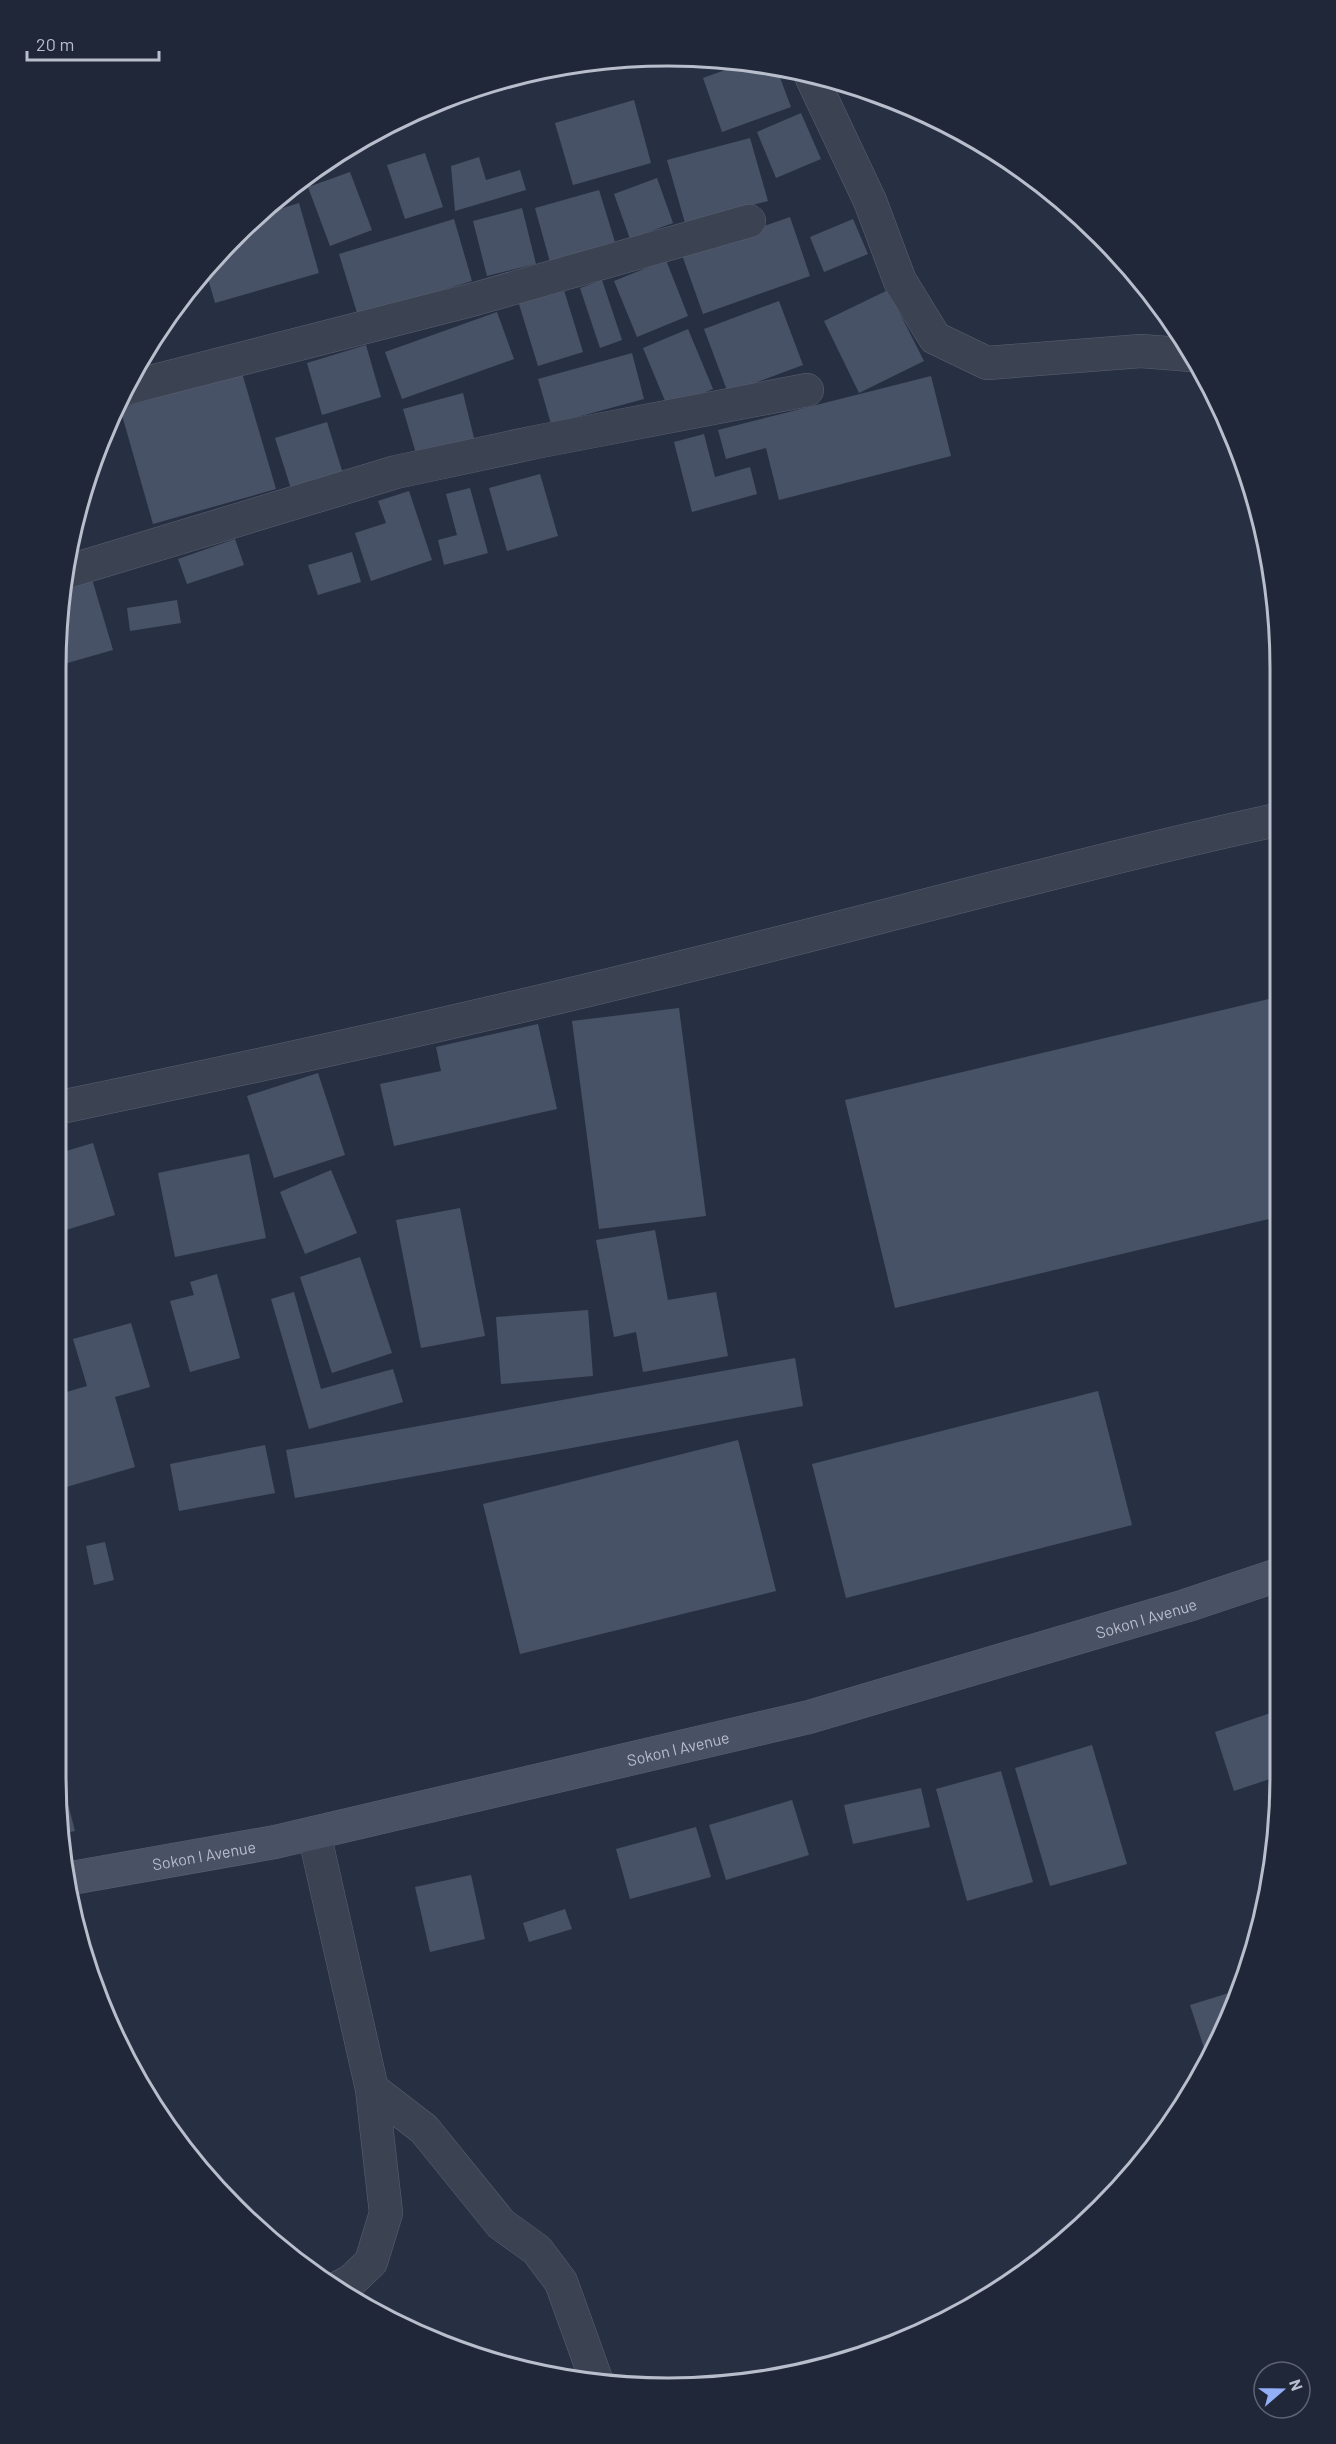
<svg xmlns="http://www.w3.org/2000/svg" width="1336" height="2444" viewBox="0 0 1336 2444" font-family="Barlow,sans-serif">
  <style>
    .building { fill: #485267 }
    .lines { fill: none; stroke-linecap: round; stroke-linejoin: round }
    .street-casing { stroke: #5a6070; stroke-width: 34 }
    .secondary-casing { stroke: #5a6070; stroke-width: 34 }
    .street { stroke: #3b4352; stroke-width: 33 }
    .secondary { stroke: #495165; stroke-width: 33 }
    .labels { text-anchor: middle; dominant-baseline: central; stroke-width: 6; stroke-linejoin: round; paint-order: stroke }
    .street-label { font-size: 16px; fill: #b9becc; stroke: #202738 }
    .rim { fill: none; stroke: #b9becc; stroke-width: 3 }
  </style>
  <rect width="100%" height="100%" fill="#273043"/>
  <path class="building" d="M750 61 776 67 791 107 722 132 703 78Z
    M634 100 651 163 573 185 555 123Z
    M801 113 821 159 776 178 757 132Z
    M750 138 768 201 685 223 667 160Z
    M425 153 443 207 405 219 387 165Z
    M479 157 486 180 520 170 526 190 455 211 451 166Z
    M350 172 372 230 330 246 308 187Z
    M657 178 673 223 630 239 614 194Z
    M599 190 615 242 550 262 535 208Z
    M299 203 319 273 215 303 205 268 207 264 260 215Z
    M522 208 536 264 487 276 473 221Z
    M790 217 810 276 703 314 682 255Z
    M454 219 472 281 358 316 339 254Z
    M853 219 868 254 824 272 810 237Z
    M666 260 688 316 637 337 614 281Z
    M602 280 622 340 600 348 580 288Z
    M563 287 583 352 538 366 518 301Z
    M888 290 924 361 859 393 824 321Z
    M779 301 803 365 728 393 704 329Z
    M497 312 514 359 402 399 385 352Z
    M688 329 713 389 668 408 643 348Z
    M366 345 381 397 322 415 307 363Z
    M632 353 644 399 551 424 538 379Z
    M242 373 276 489 153 524 120 408Z
    M931 376 951 456 779 500 766 448 726 459 718 430Z
    M463 393 475 442 417 457 403 409Z
    M327 422 344 477 292 492 275 438Z
    M704 434 715 477 750 467 757 494 692 512 674 442Z
    M540 474 558 536 507 551 489 488Z
    M470 488 488 553 444 565 438 540 457 535 446 494Z
    M409 491 432 560 371 581 355 533 386 523 378 501Z
    M235 539 244 565 187 584 178 559Z
    M352 552 361 582 318 595 308 565Z
    M92 579 113 650 57 666V628L64 587Z
    M177 600 181 623 130 631 127 608Z
    M1277 997V1217L895 1308 845 1100Z
    M679 1008 706 1216 599 1229 572 1021Z
    M538 1024 557 1109 394 1146 380 1084 441 1071 436 1047Z
    M318 1073 345 1155 274 1178 247 1096Z
    M93 1143 115 1215 56 1233V1154Z
    M249 1154 266 1238 175 1257 158 1173Z
    M331 1170 357 1233 305 1254 280 1192Z
    M460 1208 485 1336 421 1348 396 1220Z
    M655 1230 668 1300 716 1292 728 1356 643 1372 636 1332 614 1337 596 1240Z
    M360 1257 392 1353 332 1373 300 1277Z
    M217 1274 240 1358 190 1372 170 1301 194 1295 190 1282Z
    M294 1292 321 1389 393 1369 403 1402 309 1429 271 1299Z
    M588 1310 593 1376 501 1384 496 1317Z
    M131 1323 150 1387 115 1397 135 1467 56 1490V1395L87 1386 73 1339Z
    M795 1358 803 1406 295 1498 286 1450Z
    M1098 1391 1132 1525 846 1598 812 1464Z
    M738 1440 776 1591 520 1654 483 1504Z
    M265 1445 275 1493 179 1511 170 1464Z
    M105 1542 114 1580 94 1585 86 1546Z
    M1279 1710V1776L1234 1791 1215 1732Z
    M1092 1745 1127 1864 1050 1886 1015 1768Z
    M56 1757 75 1831 61 1834 56 1776Z
    M1001 1771 1033 1882 967 1901 936 1789Z
    M921 1788 930 1827 853 1844 844 1805Z
    M792 1800 809 1855 726 1880 709 1825Z
    M696 1827 711 1877 630 1899 616 1849Z
    M471 1875 485 1939 430 1952 415 1887Z
    M565 1909 572 1929 529 1942 523 1923Z
    M1229 1993 1232 2002 1208 2060 1190 2005Z"/>
  <g class="lines">
    <defs>
      <path id="street" d="M811 76 870 201 900 281 935 338 987 363 1141 351 1192 355
        M127 388 475 299 749 221
        M66 572 396 472 536 442 807 390
        M56 1108C274 1063 491 1015 707 961 897 914 1085 862 1276 820
        M314 1833 372 2089 386 2213 371 2262 351 2281 336 2289
        M372 2089 424 2129 501 2224 537 2250 561 2282 597 2382"/>
      <g id="secondary">
        <path id="s1" d="M66 1879 275 1842 809 1717 1185 1606 1278 1575"/>
      </g>
    </defs>
    <use href="#street" class="street-casing"/>
    <use href="#secondary" class="secondary-casing"/>
    <use href="#street" class="street"/>
    <use href="#secondary" class="secondary"/>
  </g>
  <g class="labels">
    <g class="street-label">
      <text stroke="none"><textPath href="#s1" startOffset="1112">Sokon I Avenue</textPath></text>
      <text stroke="none"><textPath href="#s1" startOffset="626">Sokon I Avenue</textPath></text>
      <text stroke="none"><textPath href="#s1" startOffset="140">Sokon I Avenue</textPath></text>
    </g>
  </g>
  <path d="M0 0H1336V2444H0ZM668 66H668A602 602 0 0 1 1270 668V1776A602 602 0 0 1 668 2378H668A602 602 0 0 1 66 1776V668A602 602 0 0 1 668 66Z" fill="#202738" fill-rule="evenodd"/>
  <path class="rim" d="M668 66H668A602 602 0 0 1 1270 668V1776A602 602 0 0 1 668 2378H668A602 602 0 0 1 66 1776V668A602 602 0 0 1 668 66Z"/>
  <g transform="translate(1282 2390) rotate(70)"><circle r="28" fill="#202738" stroke="#5d6373" stroke-width="1.5"/>
  <path d="M0-4.5L10 22L0 15L-10 22Z" fill="#92aff8"/>
  <text y="-9" font-size="16" font-weight="bold" text-anchor="middle" fill="#b9becc">N</text>
  </g>
  <path d="M27 51v9h132v-9" fill="none" stroke="#b9becc" stroke-width="3"/>
  <text x="36" y="51" font-size="18" fill="#b9becc" stroke="#202738" stroke-width="4.5" paint-order="stroke">20 m</text>
</svg>
